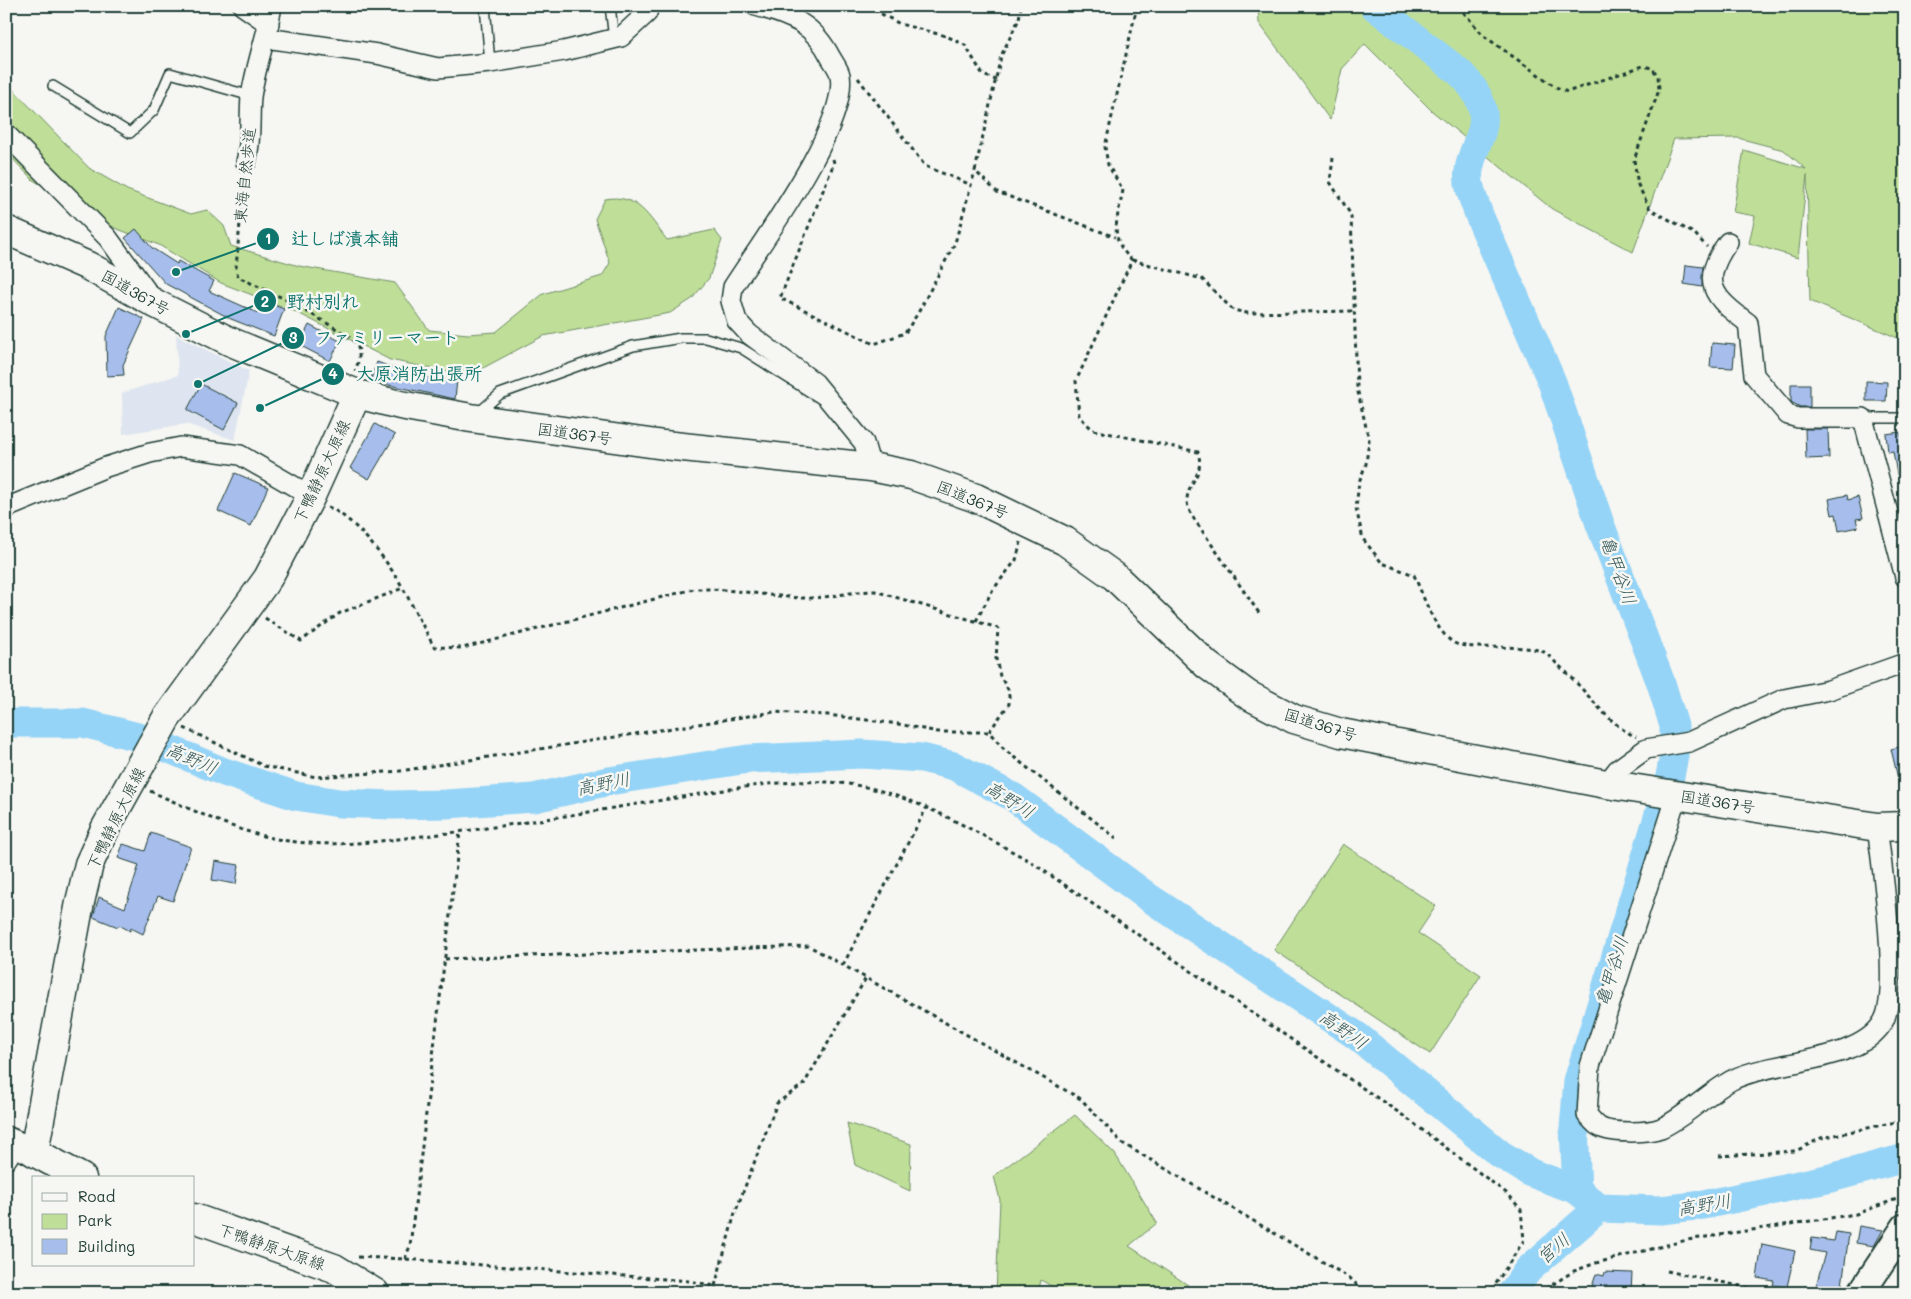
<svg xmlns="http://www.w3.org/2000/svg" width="1911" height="1299" viewBox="0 0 1911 1299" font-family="Mali,'Klee One',sans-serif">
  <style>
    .built { fill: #dee5f0 }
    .green { fill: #bfde97; stroke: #6f8e66 }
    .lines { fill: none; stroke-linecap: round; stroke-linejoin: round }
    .river { stroke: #95d4f7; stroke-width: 29 }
    .building { fill: #a7beec; stroke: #1f3d34 }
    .lane-casing { stroke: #1f3d34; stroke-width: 12 }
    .street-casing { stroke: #1f3d34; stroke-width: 22 }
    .secondary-casing { stroke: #1f3d34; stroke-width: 30 }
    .primary-casing { stroke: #1f3d34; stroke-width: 31 }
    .highway-casing { stroke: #1f3d34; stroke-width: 31 }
    .path { stroke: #1f3d34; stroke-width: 3; stroke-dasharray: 4 4; stroke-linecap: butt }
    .lane { stroke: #f6f6f2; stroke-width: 9 }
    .street { stroke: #f6f6f2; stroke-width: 19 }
    .secondary { stroke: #f6f6f2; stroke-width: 26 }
    .primary { stroke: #f6f6f2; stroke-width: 28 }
    .highway { stroke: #f6f6f2; stroke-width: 28 }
    .labels { text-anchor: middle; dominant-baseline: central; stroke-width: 5; stroke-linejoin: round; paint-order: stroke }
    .street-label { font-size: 16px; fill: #1f3d34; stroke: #f6f6f2 }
    .water-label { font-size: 18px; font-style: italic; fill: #375b5b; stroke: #f6f6f2 }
    .leader { fill: none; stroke: #0f766e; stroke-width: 2 }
    .callout-dot { fill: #0f766e; stroke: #f6f6f2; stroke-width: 2 }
    .mark-label { font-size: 15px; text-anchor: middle; font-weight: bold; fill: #fff }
    .callout-label { font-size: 18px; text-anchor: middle; font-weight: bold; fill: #0f766e; stroke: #f6f6f2; stroke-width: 5; stroke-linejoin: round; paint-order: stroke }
  </style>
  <rect width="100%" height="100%" fill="#f6f6f2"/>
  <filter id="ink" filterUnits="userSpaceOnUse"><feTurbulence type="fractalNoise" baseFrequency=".02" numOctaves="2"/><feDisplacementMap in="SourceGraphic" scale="10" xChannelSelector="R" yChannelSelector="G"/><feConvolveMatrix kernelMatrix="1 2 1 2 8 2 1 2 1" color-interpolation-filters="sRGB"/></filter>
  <g filter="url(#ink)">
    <path class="built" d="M176 335 249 371 235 440 186 424 123 434 122 393 178 375Z"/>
    <path class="green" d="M1258 6H1905V341L1810 301 1807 175 1798 258 1749 243 1755 216 1733 212 1744 150 1806 169 1784 150 1738 138 1674 139 1633 252 1552 209 1432 111 1365 44 1342 69 1330 120 1259 23Z
      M6 82 89 168 127 190 191 214 207 210 224 226 231 246 299 266 395 283 429 330 468 334 496 332 543 294 602 276 610 263 595 219 605 199C638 193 649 217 667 240L714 230 722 240 709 278 692 299 670 313 543 336 468 376 390 360 294 311 221 283 159 245 115 228 33 180 6 152Z
      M1343 844 1436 906 1418 933 1481 975 1430 1054 1274 950Z
      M1075 1115 1115 1154 1157 1223 1129 1246 1188 1285 1183 1293H1063L1041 1280 1038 1293H996L1000 1200 994 1176Z
      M847 1123 911 1144 910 1191 855 1165Z"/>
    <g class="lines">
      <path class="river" d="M1374 6 1458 71C1474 86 1488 107 1482 130 1478 143 1471 156 1469 170 1466 185 1475 202 1479 215L1552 382 1600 524 1661 683 1674 726V756L1669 781 1578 1081 1574 1128 1577 1190
        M6 723H83L146 739 224 772 296 796 339 803 392 805 446 804 534 798 609 781 748 759 862 754 922 758 954 766 1013 797 1148 897 1357 1036 1500 1154 1531 1173 1577 1190 1599 1208 1661 1210 1703 1205 1827 1179 1905 1158
        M1512 1293 1528 1270 1599 1208"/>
    </g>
    <path class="building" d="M136 229 152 248 177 264 178 261 214 281 209 291 258 313 263 301 284 309 274 336 231 319 166 284 125 238Z
      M1686 265 1703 267 1702 287 1684 284Z
      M119 307 144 319 123 365 124 375 107 376 106 336Z
      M309 325 340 341 330 361 299 345Z
      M1712 343 1735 345 1733 368 1710 367Z
      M377 362 415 376 457 380 455 399 370 381Z
      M1866 381 1887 382 1886 401H1866Z
      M201 384 238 403 224 430 187 410Z
      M1791 384H1810V407H1800L1791 402Z
      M375 424 395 435 369 479 350 468Z
      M1805 429H1828L1829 458 1806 459Z
      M1900 432 1901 437 1905 436V475H1897L1893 451 1888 452 1886 434Z
      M235 473 268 487 251 526 218 511Z
      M1847 495 1848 500 1858 497 1863 518 1856 519 1858 527 1839 531 1836 514 1832 515 1829 499Z
      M1903 746 1905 786 1900 787 1891 749Z
      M151 833 191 847 173 901 158 896 143 934 131 928 130 931 119 925 118 927 93 917 99 897 125 908 139 865 118 858 123 844 145 851Z
      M215 861 239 865 236 884 212 880Z
      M1859 1226 1883 1230 1874 1246 1856 1243Z
      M1836 1232 1849 1234 1841 1293 1816 1286 1825 1253 1810 1250 1812 1238 1834 1241Z
      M1762 1244 1795 1251 1787 1287 1773 1285 1774 1281 1757 1278Z
      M1605 1272 1632 1273 1631 1293H1590L1596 1274 1604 1276Z"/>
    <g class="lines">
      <defs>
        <path id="lane" d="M485 6 490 63
          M610 6 614 39
          M53 86 130 133 154 110 170 73 251 96
          M477 414 500 394 633 346 681 338H706L741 348 821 399
          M1863 418H1905"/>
        <path id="street" d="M243 6 269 24
          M756 6C792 16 814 24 831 58 834 63 839 70 840 75 849 125 761 243 733 287L731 301 737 321 749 334 815 383 864 443 871 467
          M266 38 377 54 438 68 490 63 564 51 621 37 647 13 649 6
          M6 134 108 238 151 297
          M246 162C252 140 249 119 251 97 255 68 267 36 272 6
          M1728 242C1699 283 1713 297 1748 323L1754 375 1788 415 1798 418H1863L1905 577
          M6 508 106 467 150 453 181 447 240 455 311 496
          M1606 784 1617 770 1646 749 1689 742 1784 699 1829 690 1905 663
          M1677 795 1590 1066 1587 1115C1590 1118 1594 1123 1598 1126 1609 1134 1648 1133 1661 1128 1686 1117 1708 1092 1734 1079 1773 1060 1860 1063 1883 1022 1900 994 1882 864 1877 827
          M6 1160 16 1145"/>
        <path id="secondary" d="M6 1140 34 1152
          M1861 1293 1905 1227"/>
        <path id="primary" d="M82 1178 34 1152 80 902 89 864 105 829 166 719 268 578 311 496 357 394
          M194 1218 334 1268 375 1293"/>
        <path id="highway" d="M6 230 88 266 156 304 229 341 357 394 400 405 471 418 664 445 871 467 911 475 976 498 1065 541 1114 576 1207 665 1248 695 1294 719 1341 733 1606 784 1877 827 1905 826"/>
      </defs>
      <use href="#lane" class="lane-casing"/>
      <use href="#street" class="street-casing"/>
      <use href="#secondary" class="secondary-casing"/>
      <use href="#primary" class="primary-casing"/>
      <use href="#highway" class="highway-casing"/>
      <path class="path" d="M867 6 900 24 946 36 965 45 983 75 996 80
        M1021 6 1019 19 1001 56 975 171 997 192 1115 237
        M1137 6 1105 147 1108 165 1123 190C1118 219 1107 237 1132 260L1076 381 1079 416 1093 430 1198 452C1205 476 1187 481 1187 501 1187 506 1190 512 1192 516L1259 613
        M1458 6 1484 36 1556 87 1567 92 1643 66 1652 68 1658 76 1659 90 1634 160 1638 185 1650 209 1695 234 1707 247
        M858 78 925 166 969 184
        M1333 158 1330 182 1351 215 1357 388 1369 440 1366 464 1359 482 1356 508 1363 539 1382 563 1414 575C1424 597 1432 625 1451 641 1464 653 1521 642 1544 652 1549 655 1554 661 1558 665 1586 688 1603 721 1636 737
        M833 159 834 163 780 298 874 344 905 333 918 313 955 243 975 171
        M244 177 236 268 238 277 289 301 352 338C362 349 360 358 355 371
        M1132 260 1202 279 1233 310 1247 313 1354 311
        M328 507C355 518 389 563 403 588
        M265 618 301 641 340 613 403 588 434 647 463 648 694 589C730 588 766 596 802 598 828 599 850 591 875 591L998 628 996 659 1000 676 1009 691V704L989 732
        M976 621 992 591 1016 560 1021 542
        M184 728 264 766 316 777 400 771 774 712 828 715 898 724 938 732H989L1005 750 1116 838
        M150 791C193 810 236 832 282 840 330 848 375 842 423 836 507 827 591 811 676 798 738 788 807 773 870 788 926 802 978 833 1028 860L1401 1114 1509 1195 1521 1210 1524 1240 1490 1293
        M445 959 809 946 1081 1099 1122 1143 1350 1278 1365 1293
        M843 965 926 809
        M1719 1156 1796 1151 1821 1138 1905 1120
        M358 1257 405 1259 690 1281 715 1286 716 1293
        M405 1259 410 1246 460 832
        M1667 1271 1774 1293
        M715 1286 735 1213 777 1103 804 1084 866 978
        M1539 1293 1574 1271 1596 1263 1687 1240 1856 1214 1905 1196"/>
      <use href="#lane" class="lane"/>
      <use href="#street" class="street"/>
      <use href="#secondary" class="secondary"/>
      <use href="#primary" class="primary"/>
      <use href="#highway" class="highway"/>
    </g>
  </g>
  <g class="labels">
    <g class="street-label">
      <text transform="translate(244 175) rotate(-84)">東海自然歩道</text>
      <text transform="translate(136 292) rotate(29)">国道367号</text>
      <text transform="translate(575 433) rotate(8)">国道367号</text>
      <text transform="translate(321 471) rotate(-65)">下鴨静原大原線</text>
      <text transform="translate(973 499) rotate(22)">国道367号</text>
      <text transform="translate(1321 724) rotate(17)">国道367号</text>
      <text transform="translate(1718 801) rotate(9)">国道367号</text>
      <text transform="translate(115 818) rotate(-64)">下鴨静原大原線</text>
      <text transform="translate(272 1246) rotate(19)">下鴨静原大原線</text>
    </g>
    <g class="water-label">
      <text transform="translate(1619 570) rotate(70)">亀甲谷川</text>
      <text transform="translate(192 758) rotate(23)">高野川</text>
      <text transform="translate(603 783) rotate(-11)">高野川</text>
      <text transform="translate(1010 799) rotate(32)">高野川</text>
      <text transform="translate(1611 971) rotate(-73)">亀甲谷川</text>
      <text transform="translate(1344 1029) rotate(35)">高野川</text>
      <text transform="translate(1704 1204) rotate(-9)">高野川</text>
      <text transform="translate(1553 1248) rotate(-41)">宮川</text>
    </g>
  </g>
  <path class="leader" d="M176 272L268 239M186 334L265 301M198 384L293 338M260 408L333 374"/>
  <g class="callout-dot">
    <circle cx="176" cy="272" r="5"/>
    <circle cx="186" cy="334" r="5"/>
    <circle cx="198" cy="384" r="5"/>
    <circle cx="260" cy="408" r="5"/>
    <circle cx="268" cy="239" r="12"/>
    <circle cx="265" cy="301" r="12"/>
    <circle cx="293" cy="338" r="12"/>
    <circle cx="333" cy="374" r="12"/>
  </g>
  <g class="mark-label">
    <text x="268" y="244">1</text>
    <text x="265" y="307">2</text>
    <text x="293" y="343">3</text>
    <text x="333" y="379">4</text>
  </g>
  <g class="callout-label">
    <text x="345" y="245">辻しば漬本舗</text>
    <text x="323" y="308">野村別れ</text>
    <text x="387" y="344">ファミリーマート</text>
    <text x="419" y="380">大原消防出張所</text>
  </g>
  <rect width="1911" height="1299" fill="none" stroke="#f6f6f2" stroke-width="25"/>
  <rect x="12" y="12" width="1886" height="1274" fill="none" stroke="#1f3d34" stroke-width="2" filter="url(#ink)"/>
  <rect x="32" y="1176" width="162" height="90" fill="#f6f6f2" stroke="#a0aca6"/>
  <rect x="42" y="1193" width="25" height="8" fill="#f6f6f2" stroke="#a0aca6"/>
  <text x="78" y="1202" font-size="15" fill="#1f3d34">Road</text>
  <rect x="42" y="1214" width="25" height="15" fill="#bfde97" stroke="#a0aca6"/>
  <text x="78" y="1226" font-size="15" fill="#1f3d34">Park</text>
  <rect x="42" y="1239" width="25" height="15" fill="#a7beec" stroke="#a0aca6"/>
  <text x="78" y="1252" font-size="15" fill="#1f3d34">Building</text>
</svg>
